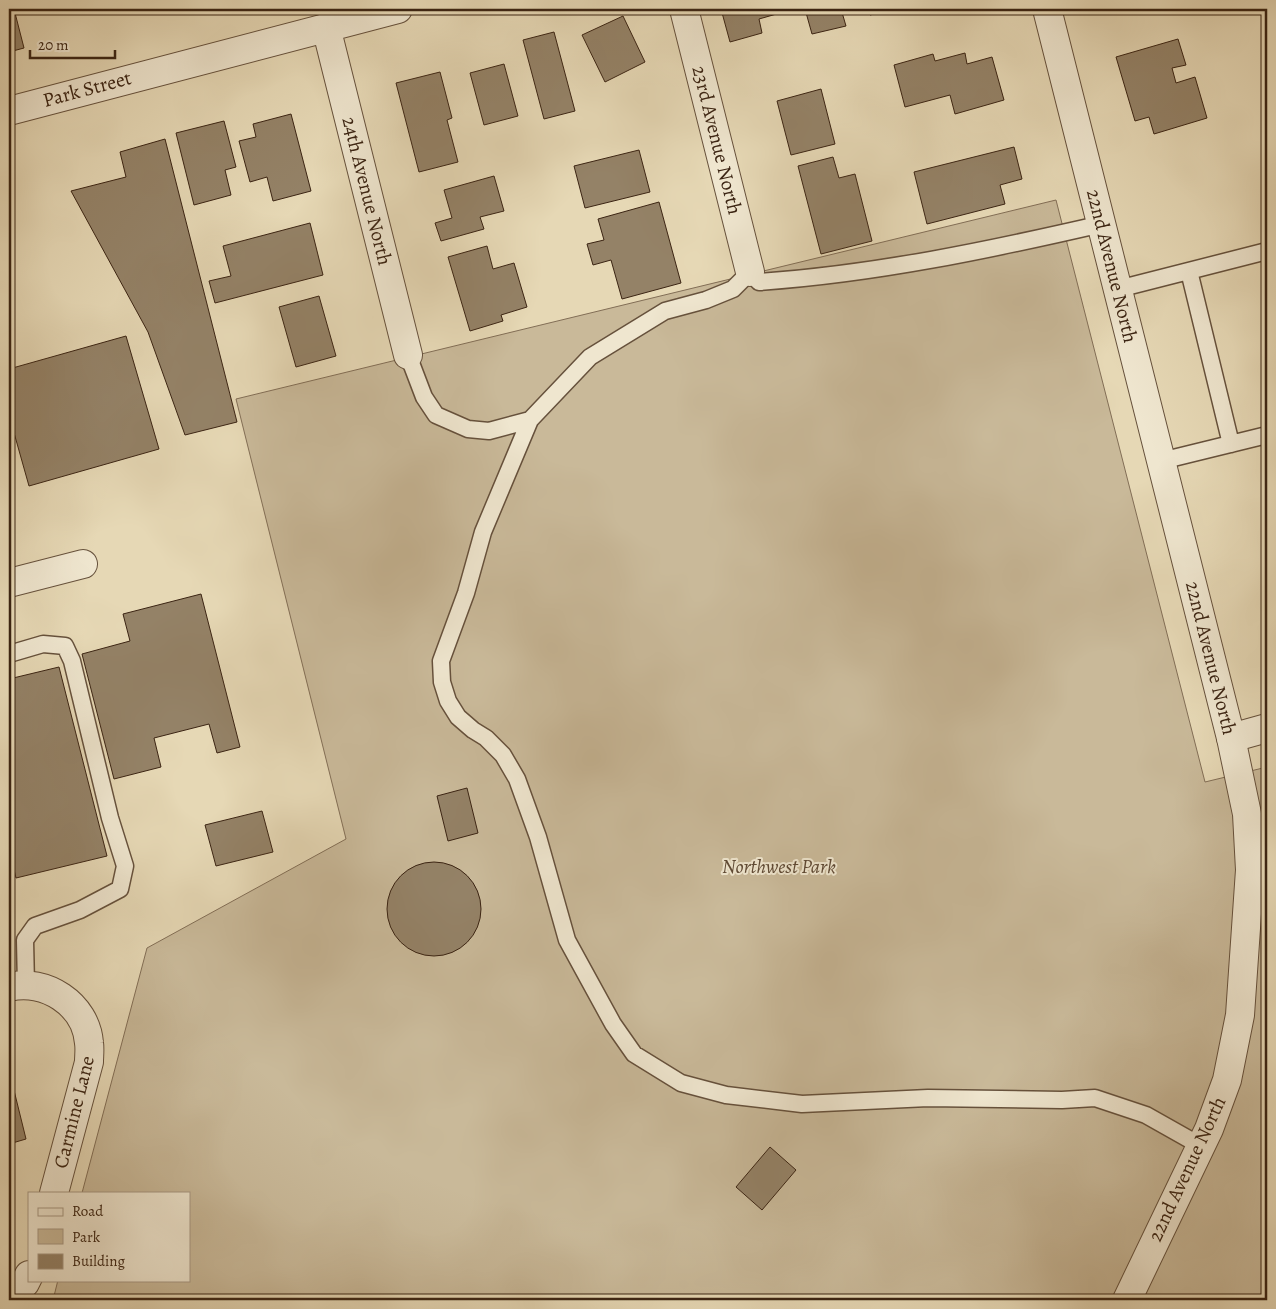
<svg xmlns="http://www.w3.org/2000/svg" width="1276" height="1309" viewBox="0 0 1276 1309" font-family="Alegreya,serif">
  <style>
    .green { fill: #c9b999; stroke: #826e56 }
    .building { fill: #948267; stroke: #3b2413 }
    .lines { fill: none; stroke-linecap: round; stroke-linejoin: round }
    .service-casing { stroke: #66513c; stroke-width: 19 }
    .minor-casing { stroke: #66513c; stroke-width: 30 }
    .tertiary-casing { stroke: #66513c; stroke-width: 30 }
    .service { stroke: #efe6cf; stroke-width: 16 }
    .minor { stroke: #efe6cf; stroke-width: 28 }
    .tertiary { stroke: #efe6cf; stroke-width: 28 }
    .labels { text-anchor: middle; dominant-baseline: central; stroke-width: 4; stroke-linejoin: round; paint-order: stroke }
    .street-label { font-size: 20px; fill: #3b2413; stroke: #efe6cf }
    .park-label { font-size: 20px; font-style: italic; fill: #5e4934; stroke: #efe6cf }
  </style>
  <rect width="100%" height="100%" fill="#e6d8b5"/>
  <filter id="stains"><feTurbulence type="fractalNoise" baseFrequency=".004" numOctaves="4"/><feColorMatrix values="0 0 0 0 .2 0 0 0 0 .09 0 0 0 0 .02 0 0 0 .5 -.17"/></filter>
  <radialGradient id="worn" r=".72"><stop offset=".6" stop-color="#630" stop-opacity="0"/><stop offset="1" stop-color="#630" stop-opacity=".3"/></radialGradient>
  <path class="green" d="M1056 200 1205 782 1267 767V1300H53L58 1280H189V1193H82L147 948 346 839 236 399Z"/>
  <path class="building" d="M9 9H14L24 48 9 52Z
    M18 9H36L19 13Z
    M721 9H786L787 11 759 19 762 33 730 42Z
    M805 9H841L846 26 812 34Z
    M868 9H895L870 15Z
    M941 9H963L942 14Z
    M623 16 645 62 605 82 582 35Z
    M554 32 575 111 544 119 523 40Z
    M1178 39 1186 65 1172 68 1176 83 1195 77 1207 118 1154 134 1149 117 1135 121 1116 57Z
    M965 53 967 64 992 57 1004 100 955 114 950 95 905 107 894 65 933 54 935 61Z
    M504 64 518 116 484 125 470 73Z
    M440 72 452 118 447 120 458 162 419 172 396 83Z
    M821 89 835 144 791 155 777 101Z
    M291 114 311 191 273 201 267 177 250 182 239 141 256 137 253 124Z
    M224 121 236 167 225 170 231 195 194 205 176 133Z
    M165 139 237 422 185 435 148 332 71 191 126 177 120 152Z
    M1014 147 1022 179 1000 185 1005 204 927 224 914 172Z
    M639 150 650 192 585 208 574 166Z
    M833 157 839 178 855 174 872 241 821 254 798 166Z
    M494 176 504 211 480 217 484 229 441 241 435 223 452 218 444 190Z
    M659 202 681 283 622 299 611 260 593 265 587 244 604 240 598 219Z
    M310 223 323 275 215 303 209 281 231 276 223 246Z
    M487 246 493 269 514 263 527 307 501 315 503 321 470 331 448 257Z
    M319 296 336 356 296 367 279 307Z
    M126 336 159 449 29 486 9 415V369Z
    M201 594 240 747 217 753 209 724 154 738 161 767 114 779 82 654 130 641 123 614Z
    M59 667 107 856 16 878 9 849V679Z
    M467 788 478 833 448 841 437 796Z
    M262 811 273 852 216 866 205 825Z
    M387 909a47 47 0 1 1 94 0a47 47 0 1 1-94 0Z
    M9 1070 26 1139 9 1144Z
    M770 1147 796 1170 762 1210 736 1187Z"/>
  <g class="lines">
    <defs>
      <path id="service" d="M1189 271 1231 444
        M1118 289 1267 251
        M408 355 424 397 436 415 468 429 489 431 530 420 590 357 665 311 706 300 733 289 750 272 759 282C875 274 989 250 1102 224
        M530 420 483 532 466 593 441 661 442 682 448 701 458 717 473 730 486 738 503 755 517 779 538 837 567 940 613 1024 634 1054 681 1083 726 1095 802 1104 928 1098 1062 1100 1095 1098 1146 1115 1201 1146
        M1161 461 1267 435
        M9 654 43 644 65 646 72 661 110 818 125 866 120 889 80 910 35 926 25 940 26 986"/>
      <path id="minor" d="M684 9 750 272
        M326 27 408 355
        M9 111 398 9
        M9 583 83 564
        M1231 738 1267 728
        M9 987C45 978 86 1004 89 1043 90 1049 89 1056 89 1062L54 1193
        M9 1300 25 1283 29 1275"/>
      <path id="tertiary" d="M1047 9 1231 738 1247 814 1250 870 1240 1015 1227 1080 1209 1129 1127 1300"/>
    </defs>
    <use href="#service" class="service-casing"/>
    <use href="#minor" class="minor-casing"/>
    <use href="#tertiary" class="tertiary-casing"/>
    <use href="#service" class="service"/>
    <use href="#minor" class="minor"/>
    <use href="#tertiary" class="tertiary"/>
  </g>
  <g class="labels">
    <g class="street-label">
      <text transform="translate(87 89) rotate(-15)">Park Street</text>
      <text transform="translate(717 140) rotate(76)">23rd Avenue North</text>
      <text transform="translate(367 191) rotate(76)">24th Avenue North</text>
      <text transform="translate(1112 266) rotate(76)">22nd Avenue North</text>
      <text transform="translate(1211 658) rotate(76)">22nd Avenue North</text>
      <text transform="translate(74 1112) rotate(-76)">Carmine Lane</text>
      <text transform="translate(1187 1169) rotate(-65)">22nd Avenue North</text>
    </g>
    <g class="park-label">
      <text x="779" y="866">Northwest Park</text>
    </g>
  </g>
  <rect width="1276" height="1309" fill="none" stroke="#e6d8b5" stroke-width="30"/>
  <rect x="10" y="10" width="1256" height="1289" fill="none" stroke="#3b2413" stroke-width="2.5"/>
  <rect x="15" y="15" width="1246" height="1279" fill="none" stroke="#3b2413"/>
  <rect x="28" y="1192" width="162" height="90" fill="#efe6cf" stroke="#a79884"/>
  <rect x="38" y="1208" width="25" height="8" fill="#efe6cf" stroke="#a79884"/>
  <text x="72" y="1216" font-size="15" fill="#3b2413">Road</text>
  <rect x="38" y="1229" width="25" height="15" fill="#c9b999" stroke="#a79884"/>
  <text x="72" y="1242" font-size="15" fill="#3b2413">Park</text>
  <rect x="38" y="1254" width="25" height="15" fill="#948267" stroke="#a79884"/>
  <text x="72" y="1266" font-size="15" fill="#3b2413">Building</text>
  <path d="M30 50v8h85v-8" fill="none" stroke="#3b2413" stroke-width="2.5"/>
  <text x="38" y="50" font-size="15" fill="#3b2413" stroke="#efe6cf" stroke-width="4" paint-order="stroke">20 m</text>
  <rect width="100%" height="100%" filter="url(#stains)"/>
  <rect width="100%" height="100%" fill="url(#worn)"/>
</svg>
